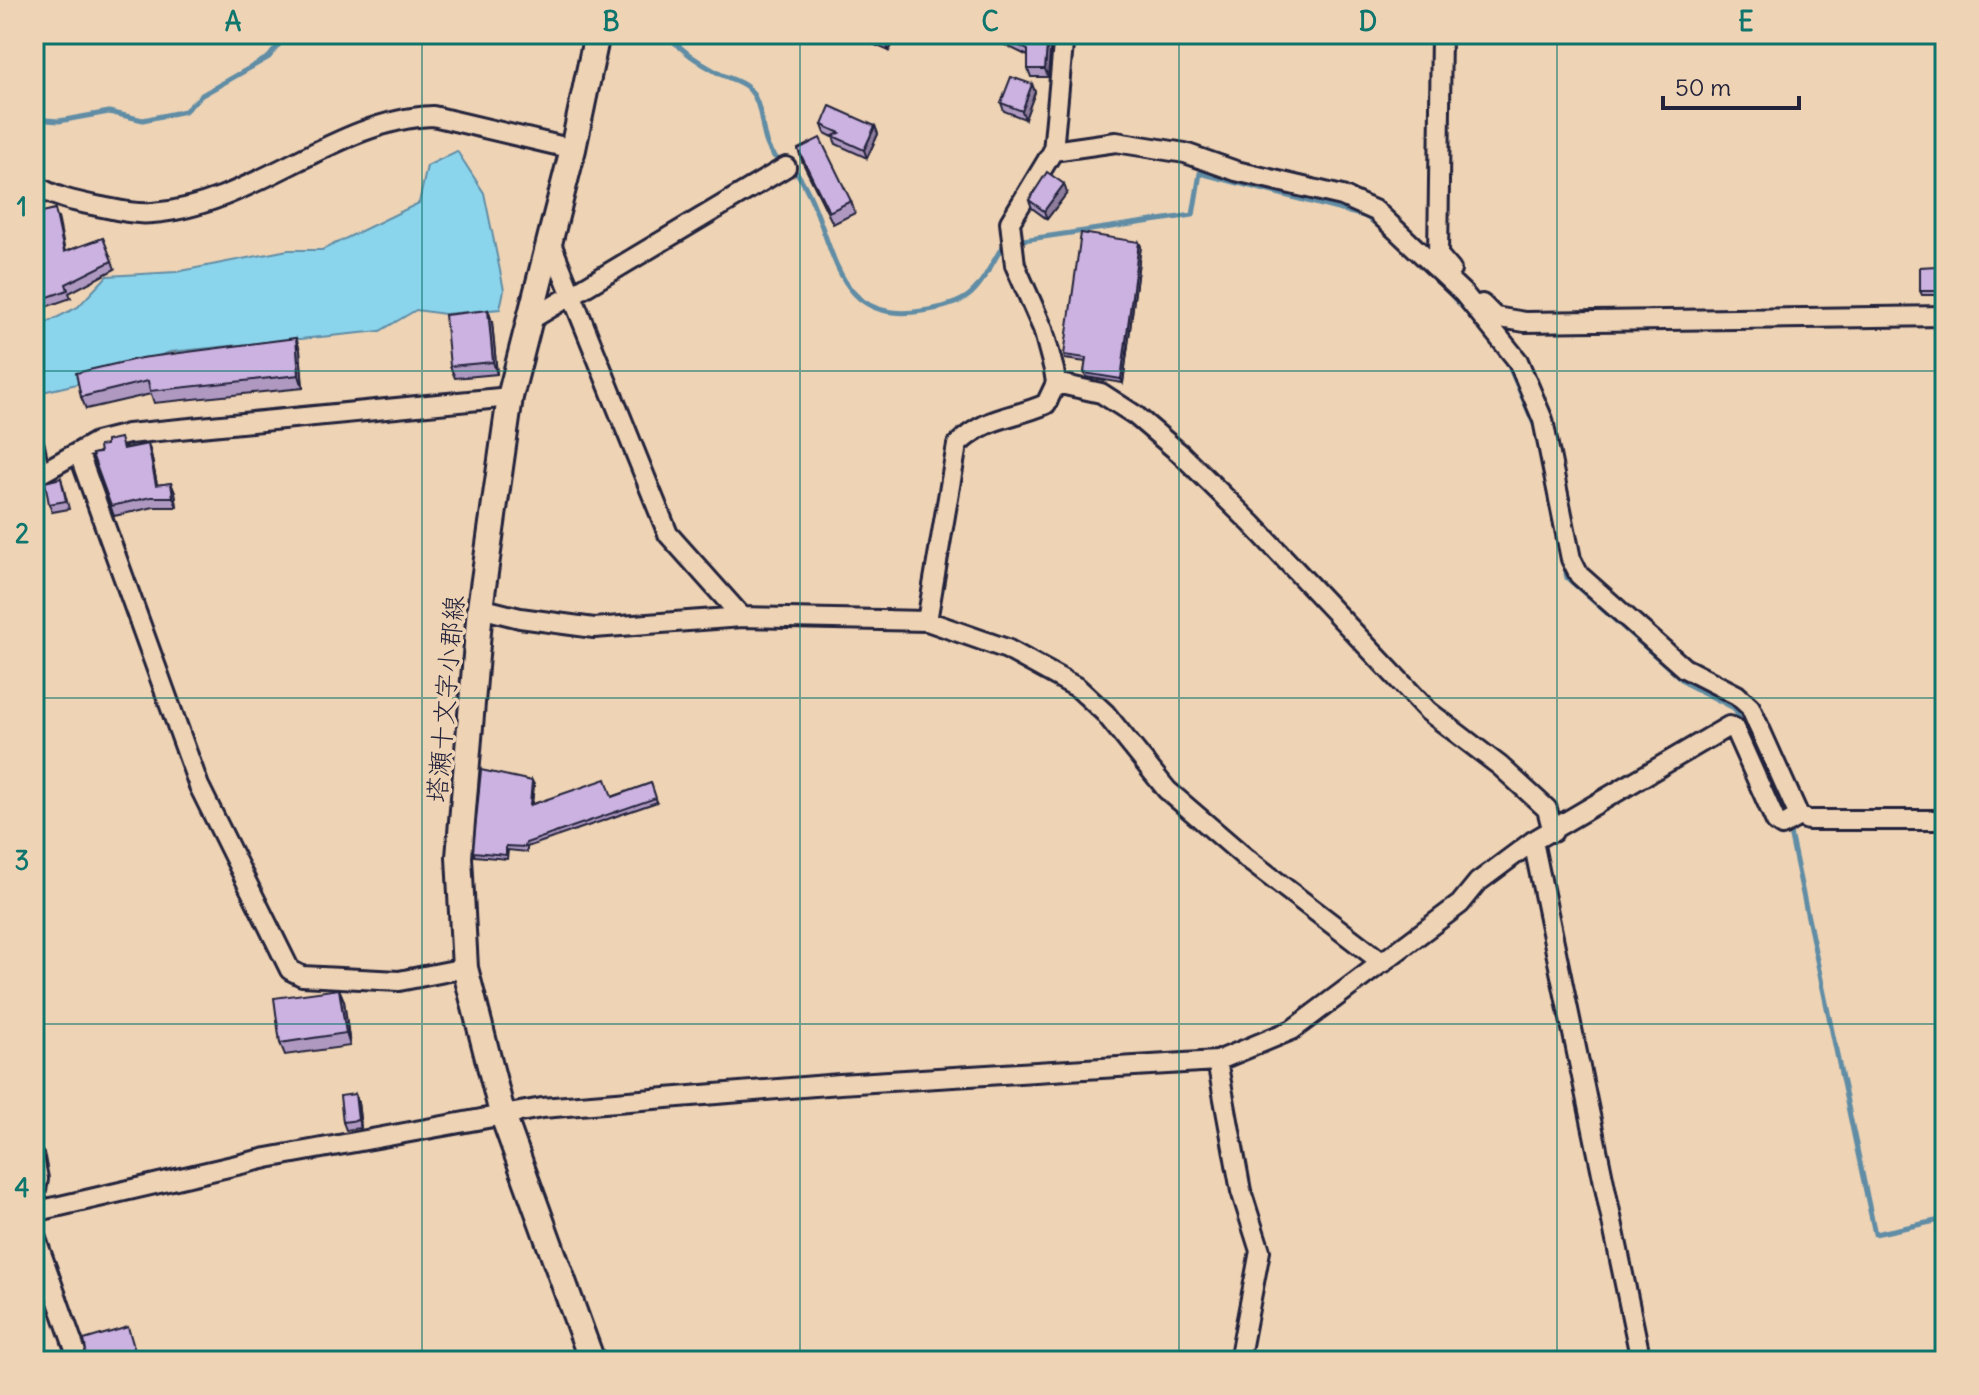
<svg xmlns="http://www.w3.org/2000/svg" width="1979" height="1395" viewBox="0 0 1979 1395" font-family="Delius,'Klee One',sans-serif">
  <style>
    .water { fill: #8bd5ec; stroke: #618da5; stroke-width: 2 }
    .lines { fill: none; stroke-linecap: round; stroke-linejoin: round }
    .stream { stroke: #618da5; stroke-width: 5 }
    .minor-casing { stroke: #22223b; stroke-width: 24 }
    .major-casing { stroke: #22223b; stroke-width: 30 }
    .minor { stroke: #eed3b5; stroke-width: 18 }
    .major { stroke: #eed3b5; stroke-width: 24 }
    .wall { fill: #af99c1; stroke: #22223b; stroke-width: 2 }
    .shaded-wall { fill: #8e7d9d; stroke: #22223b; stroke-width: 2 }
    .building { fill: #cbb2e0; stroke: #22223b; stroke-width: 2 }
    .grid { fill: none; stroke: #0f766e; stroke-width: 2; stroke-opacity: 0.55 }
    .labels { text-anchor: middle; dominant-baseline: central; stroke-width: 7; stroke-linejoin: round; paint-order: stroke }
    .street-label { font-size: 26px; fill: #22223b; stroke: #eed3b5 }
    .neatline { fill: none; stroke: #0f766e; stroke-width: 3 }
    .grid-label { font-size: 26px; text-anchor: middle; font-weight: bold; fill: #0f766e }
  </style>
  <rect width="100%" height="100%" fill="#eed3b5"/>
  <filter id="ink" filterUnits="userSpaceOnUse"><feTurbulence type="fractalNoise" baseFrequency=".0125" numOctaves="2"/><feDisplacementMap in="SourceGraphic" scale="16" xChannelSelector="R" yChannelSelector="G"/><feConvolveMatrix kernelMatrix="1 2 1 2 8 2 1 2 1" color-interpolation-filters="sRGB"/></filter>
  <g filter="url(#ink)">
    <path class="water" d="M457 151 484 193 504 290 500 309 445 314 416 310 380 331 170 352 81 383 38 393 34 380V329L78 307 107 276 176 272 288 250H322L419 203 427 166Z"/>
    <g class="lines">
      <path class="stream" d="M666 34C682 51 699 63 720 74 728 78 740 81 747 87 766 104 758 136 773 155 779 162 791 165 797 173 837 230 826 327 922 311 975 303 976 291 1002 247L1007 245
        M34 119 59 121 109 112 143 120 185 111 202 95 269 57 287 34
        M1016 241 1193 215 1200 173 1364 216 1380 226
        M1442 285 1468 313
        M1505 357 1536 429
        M1563 560 1567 578 1687 684 1734 708 1744 728
        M1789 828 1875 1234 1945 1219"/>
      <defs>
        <path id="minor" d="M1441 34 1438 255 1451 270
          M1053 151 1116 142 1185 153 1236 171 1342 196 1376 211 1464 294 1518 361 1543 420 1571 559 1579 575 1684 668 1737 695 1750 707 1799 816 1808 820H1945
          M34 184C52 197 76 202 97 206 114 209 134 215 152 213 250 207 336 119 433 116L573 149
          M550 241 668 534 742 617
          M1482 304 1495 317 1525 322 1945 316
          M530 320 786 167
          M1056 383 1101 393 1135 415 1182 455 1252 524 1428 711 1500 766 1547 809 1553 832
          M34 446 40 474
          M79 454 199 786 290 970 302 976 399 981 465 968
          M34 477 96 442 128 434 510 397
          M480 608 520 618 594 628 742 617 927 621 1007 649 1078 688 1105 713 1167 790 1246 858 1383 963
          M927 621 957 445C986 416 1012 419 1046 404L1056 383 1054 370 1043 329 1015 265 1010 222 1053 151 1064 34
          M1533 841 1641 1361
          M1217 1061 1241 1191 1260 1251 1239 1361
          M34 1158 38 1179 34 1202
          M34 1212 267 1158 542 1108 840 1084 1217 1061 1292 1030 1460 904 1478 882 1533 841 1729 726 1734 728 1776 822 1782 826 1799 816
          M34 1233 79 1361"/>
        <path id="major" d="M592 1361 502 1113 465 968 459 857 480 608 510 397 573 149 597 34"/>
      </defs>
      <use href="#minor" class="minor-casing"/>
      <use href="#major" class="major-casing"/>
      <use href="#minor" class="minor"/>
      <use href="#major" class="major"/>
    </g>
    <path class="wall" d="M850 34H898L889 51Z
      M989 34H1049L1051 40 1048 77H1031L1028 69V56L991 38Z
      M1032 84 1035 92 1025 119 1004 111 1001 103Z
      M822 125 875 126 878 134 867 158 836 144 833 137 825 133Z
      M798 149 851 201 855 213 833 224 802 161Z
      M1067 193 1047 219 1032 208 1029 200Z
      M58 217 65 252 103 238 115 269 69 293 71 298 34 311V284L40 283Z
      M1141 246 1123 383 1086 377 1084 373 1086 362 1065 359 1064 355Z
      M1937 270 1939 295H1922L1920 291Z
      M488 310 492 322 497 374 455 378 450 366Z
      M296 338 300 350 303 388 154 403 151 394 86 409 81 397Z
      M148 444 151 454 157 485 171 483 175 493 177 507H154L114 516 92 454Z
      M61 478 69 509 52 512 49 504Z
      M532 781 534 785 532 805 612 797 651 783 657 802 527 847V852L508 850 507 859 475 856 473 852Z
      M339 989 344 1001 350 1046 285 1055 280 1043Z
      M355 1094 358 1102 361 1128 346 1130 343 1122Z"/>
    <path class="shaded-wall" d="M888 34H898L889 51 885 40Z
      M1048 34 1051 40 1048 77 1045 69Z
      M1032 84 1035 92 1025 119 1022 111Z
      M875 126 878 134 867 158 864 150Z
      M1064 184 1067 193 1047 219 1044 211Z
      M1139 242 1141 246 1123 383 1121 379Z
      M488 310 492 322 497 374 493 362Z
      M296 338 300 350 303 388 299 375Z
      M148 444 151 454 159 495 156 485Z
      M171 483 175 493 177 507 173 497Z
      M532 781 534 785 531 809 530 805Z
      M339 989 344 1001 350 1046 346 1033Z
      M355 1094 358 1102 361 1128 358 1120Z"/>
    <path class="building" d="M871 34H888L885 40Z
      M996 34H1048L1045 69H1028V50Z
      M1011 77 1032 84 1022 111 1001 103Z
      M830 106 875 126 864 150 833 136 840 133 822 125Z
      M820 138 851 201 829 212 798 149Z
      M1047 172 1064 184 1044 211 1029 200Z
      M55 209 64 252 103 238 112 261 66 284 68 290 34 302V284L40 283 34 265V214Z
      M1081 233 1139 242 1121 379 1084 373 1086 358 1064 355Z
      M1936 266 1937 291H1920V267Z
      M488 310 493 362 450 366 445 315Z
      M296 338 299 375 150 391 148 381 81 397 76 373 141 358Z
      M120 438 123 449 148 444 156 485 171 483 173 497H151L111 506 92 454 100 453 99 446 106 445V441Z
      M61 478 66 501 49 504 45 482Z
      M481 770 532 781 530 805 606 779 612 797 651 783 656 798 526 843 525 847 506 846V855L473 852Z
      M339 989 346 1033 280 1043 274 998Z
      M355 1094 358 1120 343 1122 340 1096Z
      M128 1327 138 1361H83L82 1358 86 1350 84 1340Z"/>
  </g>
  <path class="grid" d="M422 34V1361M800 34V1361M1179 34V1361M1557 34V1361M34 371H1945M34 698H1945M34 1024H1945"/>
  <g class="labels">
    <g class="street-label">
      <text transform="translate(445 699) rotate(-85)">塔瀬十文字小郡線</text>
    </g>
  </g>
  <rect width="1979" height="1395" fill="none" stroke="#eed3b5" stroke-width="88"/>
  <path d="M1663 96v12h136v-12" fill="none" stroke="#22223b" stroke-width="4"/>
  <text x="1675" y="96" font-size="24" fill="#22223b" stroke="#eed3b5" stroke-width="6" paint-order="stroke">50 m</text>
  <rect x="44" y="44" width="1891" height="1307" class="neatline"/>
  <g class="grid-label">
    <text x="233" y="31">A</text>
    <text x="611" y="31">B</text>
    <text x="990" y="31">C</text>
    <text x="1368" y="31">D</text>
    <text x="1746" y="31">E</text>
    <text x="22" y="216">1</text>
    <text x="22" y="543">2</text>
    <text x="22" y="870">3</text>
    <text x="22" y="1197">4</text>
  </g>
</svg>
